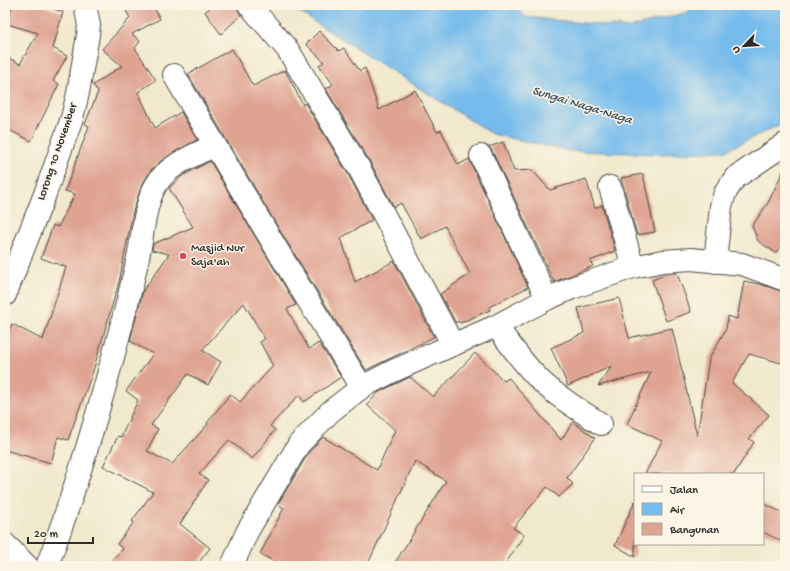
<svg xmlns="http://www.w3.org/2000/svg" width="790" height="571" viewBox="0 0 790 571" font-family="'Gochi Hand',sans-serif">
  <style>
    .water { fill: #75bbec; stroke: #50738c }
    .building { fill: #dfa392; fill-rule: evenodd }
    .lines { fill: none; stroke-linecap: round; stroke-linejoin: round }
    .street-casing { stroke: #494843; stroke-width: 24 }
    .secondary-casing { stroke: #494843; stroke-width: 24 }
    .street { stroke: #fff; stroke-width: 22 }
    .secondary { stroke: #fff; stroke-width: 22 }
    .poi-dot { fill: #d1495b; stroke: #fcf5e5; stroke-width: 1.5 }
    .labels { text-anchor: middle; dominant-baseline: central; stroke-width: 3; stroke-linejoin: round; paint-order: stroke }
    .street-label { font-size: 12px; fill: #2b2b2b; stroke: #fcf5e5 }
    .poi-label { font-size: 12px; fill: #2b2b2b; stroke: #fcf5e5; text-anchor: start }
    .water-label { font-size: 13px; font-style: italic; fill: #415665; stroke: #fcf5e5 }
  </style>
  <rect width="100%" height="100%" fill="#fcf5e5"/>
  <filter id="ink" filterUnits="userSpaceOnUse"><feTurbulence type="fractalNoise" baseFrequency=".025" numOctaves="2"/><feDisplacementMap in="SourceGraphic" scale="8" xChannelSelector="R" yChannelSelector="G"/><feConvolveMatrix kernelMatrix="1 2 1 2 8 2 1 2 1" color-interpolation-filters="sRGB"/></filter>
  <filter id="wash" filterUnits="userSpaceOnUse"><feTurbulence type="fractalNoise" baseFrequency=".012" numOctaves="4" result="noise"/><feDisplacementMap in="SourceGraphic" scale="16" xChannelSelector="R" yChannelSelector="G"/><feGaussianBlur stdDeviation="0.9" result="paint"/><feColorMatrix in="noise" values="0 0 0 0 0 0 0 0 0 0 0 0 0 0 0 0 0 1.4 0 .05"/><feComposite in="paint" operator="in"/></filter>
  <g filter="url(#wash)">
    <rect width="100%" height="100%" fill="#f1e9ce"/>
    <path class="water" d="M288 5H512L526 17 629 28 688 12 694 5H785V122L725 151 660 154 570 151 492 134Z"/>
    <g id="blocks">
      <path class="building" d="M12 5H40L63 12 53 48 67 56 53 81 59 84 31 141 5 128V56L20 64 38 33 7 24Z
        M123 5H153L160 19 132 34 140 41 135 48 156 80 138 92 155 128 181 112 197 140 176 151 160 162 151 170 141 187 133 212 119 282 93 371 68 440 58 437 51 463 5 450V338L12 324 43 340 66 267 41 258 53 225 58 227 75 194 65 191 89 126 85 124 98 92 93 85 122 66 102 49 130 18Z
        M213 5H237V8L241 15 221 34 205 12Z
        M319 31 339 51 344 48 360 71 365 68 379 110 415 90 437 132 441 130 458 165 469 159 528 287 489 307 490 310 460 323 458 321 456 323 440 294 470 274 445 226 421 239 401 203 394 207 370 162 326 89 333 84 319 65 324 62 306 44Z
        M232 49 253 86 285 70 303 105 305 103 348 174 372 220 341 238 355 282 394 261 434 337 366 370 277 226 188 74Z
        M503 142 514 171 532 170 550 190 586 179 595 208 602 205 615 251 590 261 593 266 554 282 492 151 489 147Z
        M210 161 296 305 287 309 309 349 319 343 341 377 304 402 299 395 270 426 275 430 252 459 229 440 199 474 208 480 180 524 210 548 196 566H105L123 549 117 544 134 522 132 521 153 492 103 466 118 436 121 437 138 400 126 391 153 354 130 341 143 291 169 254 152 250 153 244 193 227 169 188 182 176ZM244 303 265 339 260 342 273 366 240 402 230 394 207 423 208 424 172 464 147 451 158 429 151 425 188 374 208 385 221 362 202 350Z
        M785 167V239L776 253 758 241 752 226 768 203Z
        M643 174 655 232 637 235 621 178Z
        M670 273H677L691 312 666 321 652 280Z
        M744 281 759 284 785 292V364L749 354 732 383 769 415 749 439 754 442 734 474H645L662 441 627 424 651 372 598 386 612 366 568 386 551 348 584 333 578 308 619 298 629 338 672 328 697 436 709 359 726 329 728 316 737 319Z
        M475 353 504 381 509 378 561 440 573 422 595 438 567 478 573 484 559 497 547 487 513 528 524 535 504 566H393L446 481 415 461 367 566H283L260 554 284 508 278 504 309 452 323 437 377 470 395 430 367 405 379 392 410 377 433 397Z
        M635 501V557L615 545Z
        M763 503 785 514V543L763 532Z"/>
    </g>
  </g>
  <g filter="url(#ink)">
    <use href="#blocks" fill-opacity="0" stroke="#494843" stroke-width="1"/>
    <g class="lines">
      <defs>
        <path id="street" d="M249 5 288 50 359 168 453 345
          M174 75C235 180 297 285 362 387
          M481 156 547 299
          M610 187 633 267
          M715 262 721 206 725 193 735 178 785 144
          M5 295 45 194 72 118 78 93 88 35 89 25 85 5
          M496 326C511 345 525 367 543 383 560 399 581 411 601 424
          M47 566C80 479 105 390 128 300 132 282 137 265 140 247 144 226 145 204 156 185 168 164 194 156 215 145
          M232 566 247 532 299 444 331 411 362 387 393 371 496 326 547 299 572 288 633 267 663 261 691 259 742 264 785 280"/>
        <path id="secondary" d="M5 544 27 566"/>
      </defs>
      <use href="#street" class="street-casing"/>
      <use href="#secondary" class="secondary-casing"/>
      <use href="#street" class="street"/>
      <use href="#secondary" class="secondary"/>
    </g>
  </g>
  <circle class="poi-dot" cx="183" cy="256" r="4"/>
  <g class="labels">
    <g class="street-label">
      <text transform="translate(58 152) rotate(-71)">Lorong 10 November</text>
    </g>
    <g class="poi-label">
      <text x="191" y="249">Masjid Nur<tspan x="191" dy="14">Saja'ah</tspan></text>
    </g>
    <g class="water-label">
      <text transform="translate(582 106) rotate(17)">Sungai Naga-Naga</text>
    </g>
  </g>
  <rect width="790" height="571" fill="none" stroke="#fcf5e5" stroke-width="20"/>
  <rect x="634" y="473" width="130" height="72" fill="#fcf5e5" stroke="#a8a49b"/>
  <rect x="642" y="486" width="20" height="6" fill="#ffffff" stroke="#a8a49b"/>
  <text x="670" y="493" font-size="12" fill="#2b2b2b">Jalan</text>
  <rect x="642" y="503" width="20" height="12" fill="#75bbec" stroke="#a8a49b"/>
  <text x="670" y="513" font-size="12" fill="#2b2b2b">Air</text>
  <rect x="642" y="523" width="20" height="12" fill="#dfa392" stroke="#a8a49b"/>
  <text x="670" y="533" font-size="12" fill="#2b2b2b">Bangunan</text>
  <g transform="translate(744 46) rotate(245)" stroke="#fcf5e5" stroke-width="3" paint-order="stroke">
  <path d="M0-3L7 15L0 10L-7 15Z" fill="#2b2b2b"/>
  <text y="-6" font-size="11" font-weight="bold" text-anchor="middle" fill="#2b2b2b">U</text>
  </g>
  <path d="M28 537v6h65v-6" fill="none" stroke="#2b2b2b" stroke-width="2"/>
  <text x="34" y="537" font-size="12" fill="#2b2b2b" stroke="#fcf5e5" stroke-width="3" paint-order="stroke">20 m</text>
</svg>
